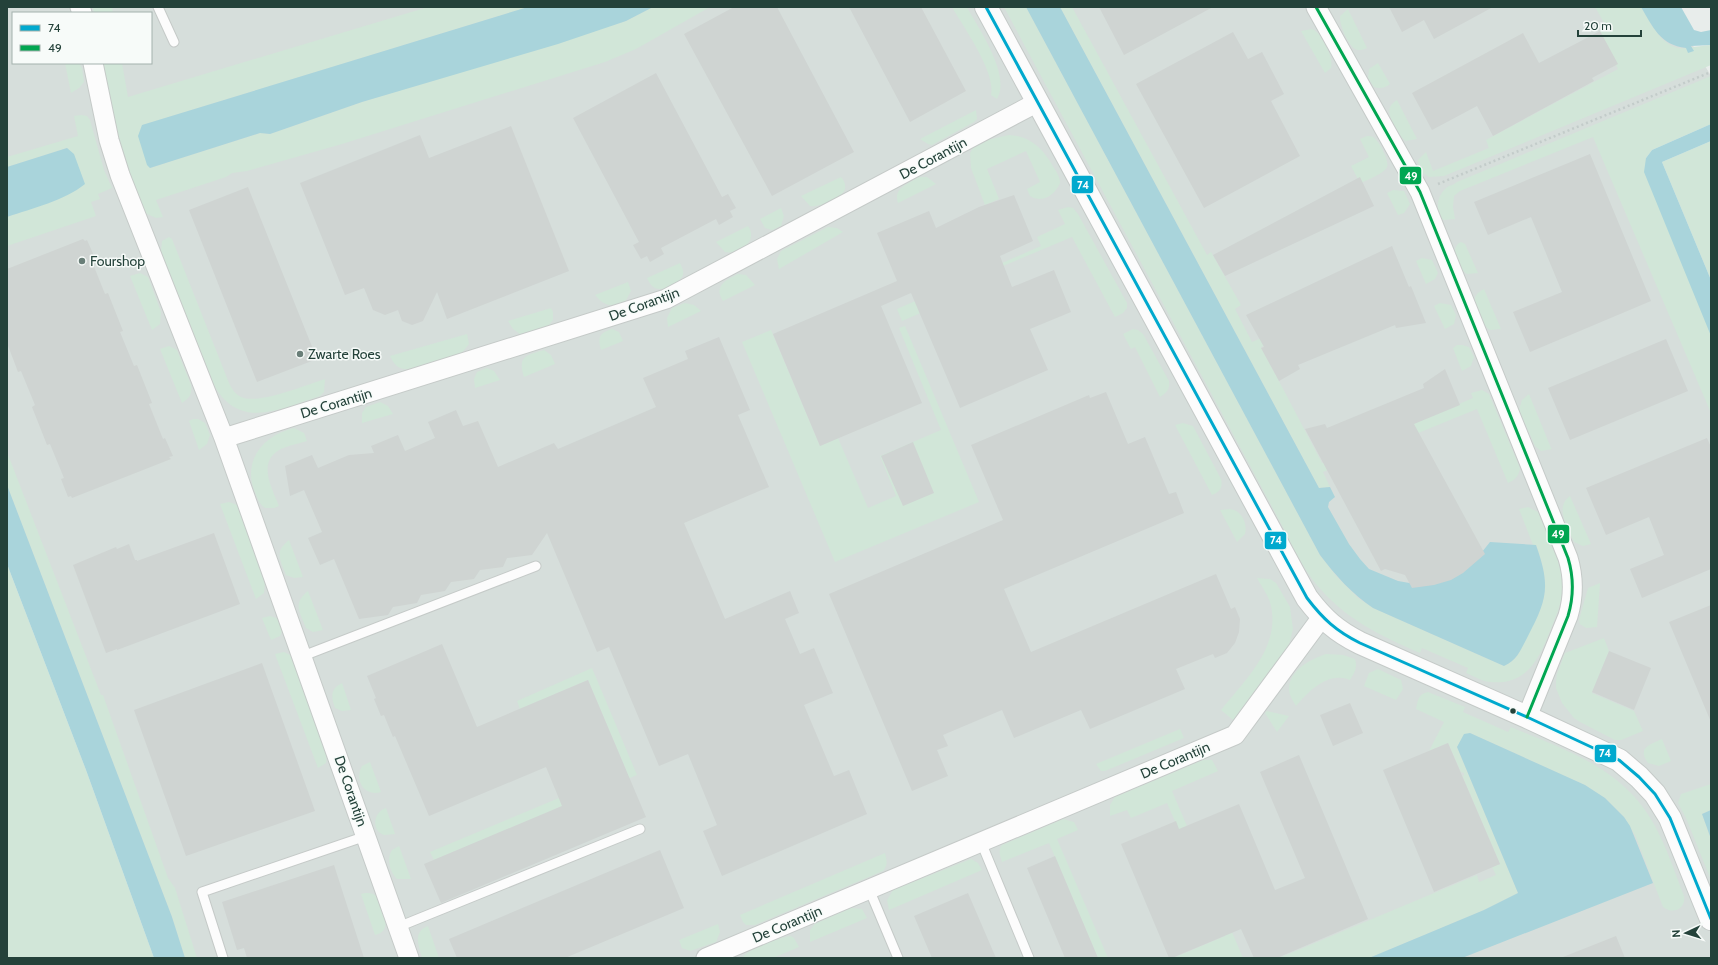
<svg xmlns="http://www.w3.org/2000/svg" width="1718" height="965" viewBox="0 0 1718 965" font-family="Cabin,sans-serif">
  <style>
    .built { fill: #d6dedb; fill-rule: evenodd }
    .green { fill: #d1e6d8 }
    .water { fill: #a9d4db }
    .building { fill: #cfd4d2 }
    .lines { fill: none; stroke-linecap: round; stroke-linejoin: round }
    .service-casing { stroke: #c5cac8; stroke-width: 11 }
    .minor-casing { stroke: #c5cac8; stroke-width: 21 }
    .tertiary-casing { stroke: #c5cac8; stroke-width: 24 }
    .path { stroke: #c3ccca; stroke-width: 2.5; stroke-dasharray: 2 3; stroke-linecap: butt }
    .service { stroke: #fcfcfc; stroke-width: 9 }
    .minor { stroke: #fcfcfc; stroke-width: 19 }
    .tertiary { stroke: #fcfcfc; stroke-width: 22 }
    .bus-1-casing { stroke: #f7fbf9; stroke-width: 6 }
    .bus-2-casing { stroke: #f7fbf9; stroke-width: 6 }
    .bus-1 { stroke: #00a9ce; stroke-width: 3 }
    .bus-2 { stroke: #00a651; stroke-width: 3 }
    .poi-dot { fill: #697e78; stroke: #f7fbf9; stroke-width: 1.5 }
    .bus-dot { fill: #24423a; stroke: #f7fbf9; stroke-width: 1.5 }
    .labels { text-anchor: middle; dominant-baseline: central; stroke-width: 3; stroke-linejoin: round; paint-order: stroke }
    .street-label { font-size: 14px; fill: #24423a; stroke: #f7fbf9 }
    .poi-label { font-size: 14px; fill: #24423a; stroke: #f7fbf9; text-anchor: start }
    .line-badge { stroke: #f7fbf9; stroke-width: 1.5 }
    .badge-label { font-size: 11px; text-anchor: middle; font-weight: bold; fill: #fff }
  </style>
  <rect width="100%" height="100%" fill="#e8edeb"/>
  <path class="built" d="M7 7H1670L1711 76 1629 144 1711 344V958H167L7 552ZM13 13H151V63H13Z"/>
  <path class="green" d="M93 7H112L113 13H94Z
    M428 7H528L143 125 147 161 150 168 260 133 270 134 362 102 626 21 653 7H710L636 49 605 62 342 144 247 171 232 173 226 177 156 200 163 217 156 218 145 213 117 139 103 63H122L128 97Z
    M952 7H967C979 30 1011 74 997 99L991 95C996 72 964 28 952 7Z
    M1004 7H1026L1320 555 1336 576 1358 598 1373 608 1504 666C1517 660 1520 651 1526 638 1547 600 1551 587 1536 545H1533L1519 509 1528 507 1538 512C1547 534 1560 557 1562 581 1564 599 1557 614 1550 631 1539 659 1527 685 1491 682 1483 682 1474 676 1466 673L1468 668 1422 648 1420 653C1379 635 1345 619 1316 584 1303 568 1294 549 1285 531Z
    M1060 7H1072L1207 255 1211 252 1241 305 1235 309 1252 342 1376 290 1380 297 1261 347 1322 463 1473 398 1471 393 1482 390 1489 394 1520 468C1519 476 1515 480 1508 483L1477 409 1323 472 1330 487 1319 488Z
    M1595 7H1641C1651 23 1663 51 1686 48 1694 47 1702 46 1711 45V65L1444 176 1429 177 1419 170 1418 160 1426 152 1433 171 1489 148 1486 140 1618 69 1599 31 1606 26Z
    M1348 9 1367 48C1363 50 1358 51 1355 49 1348 45 1339 24 1340 16Z
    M1312 29C1322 33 1334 57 1331 68L1325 73 1301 31Z
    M65 63H79L82 68 84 82 79 88 71 93Z
    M1378 63 1390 84C1385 88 1380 89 1374 87L1368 78 1369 69Z
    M1711 76V124L1652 150 1646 158 1711 334V413L1593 137 1460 191 1454 196 1453 207 1455 219 1444 220 1440 218C1436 206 1437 194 1449 186 1452 185 1455 184 1457 182Z
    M1397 100 1417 139 1406 141C1399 137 1386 115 1390 107 1391 104 1394 102 1397 100Z
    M976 110 977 119 974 122 932 145 928 144 920 139Z
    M81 115 87 116 90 120 104 170 112 188 98 194 100 199 91 202 96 216 7 246V217L57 199 84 180 67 148 7 167V157L78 136 74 116Z
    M1009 135C1031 136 1044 150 1054 168 1057 173 1060 177 1060 183 1055 195 1042 204 1030 196L1027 189 1040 182 1026 151 987 169 999 199 985 205 971 168 970 153 973 148 987 140Z
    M1367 136C1369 136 1372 136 1373 137 1379 140 1390 162 1387 167 1385 173 1366 181 1360 183L1351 166 1369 157 1360 139Z
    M1711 141V280L1662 162Z
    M841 177C844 180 846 185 845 189 843 198 818 208 810 206L801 196Z
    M919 177H927L936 184 898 203C893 188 908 184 919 177Z
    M1393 190 1404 191 1410 204 1404 213 1398 215 1387 193Z
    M1068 207 1073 208 1078 214 1127 303V308L1123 313 1115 317 1072 237 1003 266 1007 276 902 321 897 309 1041 246 1037 237 1065 224 1058 210Z
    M781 208 784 216 781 226 772 230 765 228 760 219Z
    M748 226C759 241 739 255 725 252L716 242Z
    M828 227 837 228 843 232 779 269 777 259 781 251Z
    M169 237 172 239 229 383C232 389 235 394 241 397 258 405 306 385 325 379L324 392 320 396C283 408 241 431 215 387L161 252 162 241Z
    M1461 242 1465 244 1478 273 1467 274C1458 269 1448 248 1461 242Z
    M1422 258 1432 260 1438 273 1435 279 1426 284 1416 261Z
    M680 263C682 267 684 271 683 275 680 283 663 292 655 288 651 286 649 282 647 278Z
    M140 273 148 277 161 312 160 324 152 330 130 276Z
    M738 274 746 275 755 285 723 301C713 286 726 280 738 274Z
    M628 282 631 291 625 302C610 307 606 307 595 295Z
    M1484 289 1501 329 1490 330C1483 326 1474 307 1475 298 1476 294 1480 291 1484 289Z
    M685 303 694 305 701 311 668 327 667 318 672 308Z
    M1440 303 1451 305 1456 315 1454 324 1445 329 1434 306Z
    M551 308 553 312V320L548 326 520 334 513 329 508 321Z
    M905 326 979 502 835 562 742 342 771 330 820 446 838 438 868 508 896 496 880 456 941 430 899 328Z
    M612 329 619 332 623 341 601 350C597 336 600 333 612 329Z
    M1133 329 1138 330 1143 334 1169 381C1170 389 1167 393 1160 397L1135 347 1131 349 1123 334Z
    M467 334 469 344 461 354 408 369C398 370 394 364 390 356Z
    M1457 345H1462L1469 347 1474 357 1471 366 1462 371 1453 348Z
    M169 346 177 350 191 385C192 394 190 398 182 403L160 349Z
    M544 350 551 355 555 364 524 377C517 356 527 355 544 350Z
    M487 368 494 371 500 380 475 388 474 379 477 372Z
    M1529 394 1551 448 1552 449 1541 451 1535 446 1519 410 1522 400Z
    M380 402 388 406 393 414 362 423V413L366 407Z
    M193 419H198L205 423 210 435 207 444 199 450 189 421Z
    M1183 423 1193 426 1221 479C1223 487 1220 492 1212 495L1175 425Z
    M294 428 304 433 307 441C298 444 283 446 275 453 259 466 273 491 279 506L274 508H265C259 504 257 497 254 490 243 459 264 435 294 428Z
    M7 452 101 695H103L168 878 175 888 197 958H185L172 917 7 485Z
    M1570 496 1591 544 1583 546 1574 542C1568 528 1554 507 1570 496Z
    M229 502 237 505 265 581 264 593 256 599 220 504Z
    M1230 509C1241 510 1248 523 1245 534L1237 542 1220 510Z
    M289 540 303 577 294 578 286 575C280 559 274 552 289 540Z
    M7 564 86 770 154 958H7Z
    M1257 578 1270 579 1276 583 1290 607 1293 629 1289 645 1233 720 1221 710C1245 680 1280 648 1271 606 1269 596 1262 587 1257 578Z
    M1600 583 1597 627 1586 628 1580 624 1579 620 1588 588Z
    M308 591 323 630 313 632 306 628C300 612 292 604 308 591Z
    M270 616 279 619 283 629 280 636 271 640 262 618Z
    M1604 638 1609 651 1592 693 1634 711 1643 731 1621 740H1615L1580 722 1574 718 1562 703 1556 688V681L1557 674 1565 653Z
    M284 652 292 656 327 751 326 763 318 768 275 654Z
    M1326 654 1343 655 1355 659C1358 668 1354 673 1350 680 1328 671 1309 691 1296 706 1293 701 1289 695 1289 689 1289 670 1311 659 1326 654Z
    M592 668 637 775 434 860 430 852 626 770 588 680 520 709 517 701Z
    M1378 669 1401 680 1403 689 1396 700 1364 686 1369 673Z
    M342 683 351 710 342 711 335 708C331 697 330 689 342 683Z
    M1428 692 1465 707 1463 712 1508 732 1511 727C1567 751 1624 768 1655 826 1667 848 1675 873 1684 896 1686 909 1673 915 1663 907L1635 835 1624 817 1605 798 1585 785 1470 733 1457 747 1518 893 1484 910 1369 958H1279L1477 875 1479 882 1496 875 1492 867 1500 864 1462 775 1464 776V773L1461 772 1448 743 1429 751 1444 722 1416 709C1418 700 1418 694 1428 692Z
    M1267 711 1289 716 1277 732 1265 713Z
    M1180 729 1184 738 1105 771H1101L1096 764Z
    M1662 739 1671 761 1659 766 1648 763C1637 748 1649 745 1662 739Z
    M1203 760H1212L1218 771 1172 791 1243 958H1173L1225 936 1167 803 1131 818 1127 810 1110 816V805L1115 797Z
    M370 762 381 792C364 797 354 780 362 766Z
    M1711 784V810L1702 814 1711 839V880L1686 818 1678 803 1681 794Z
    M386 808 395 834 384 835C371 831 373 812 386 808Z
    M1063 819 1074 822 1078 830 1057 839 1108 958H1098L1049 843 1002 862C1000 856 998 850 1002 845Z
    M399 846 411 879H397C390 872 386 859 392 850Z
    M885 853C887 861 888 865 883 871L755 925H746L743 922 740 915Z
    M971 859 978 863 982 870 889 910 887 900 893 890Z
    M365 893C368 893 372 893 375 895 378 897 379 902 381 906 385 917 391 931 375 935L361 894Z
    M851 908 862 909 867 918 810 942V930L815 924Z
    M718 924 720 932 716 942 690 951 682 948 679 940Z
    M428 926 439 958H422C419 946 412 932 428 926Z
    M791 936 794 938 799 947 773 958H742C748 949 780 937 791 936Z"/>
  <path class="water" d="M528 7H653L626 21 558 44 362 102 270 134 260 133 150 168 147 165 138 136 142 125Z
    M1026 7H1060L1319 488 1330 487 1335 497 1329 502 1328 507 1349 544 1360 559 1369 569 1398 581 1415 584 1478 557 1490 542 1536 545C1551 587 1547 600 1527 638 1520 651 1517 660 1504 666L1373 608C1352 594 1336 576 1320 555Z
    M1641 7H1681L1694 30 1701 32 1711 30V45L1691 46 1694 51 1688 53 1686 48C1660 45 1653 27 1641 7Z
    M1711 124V141L1662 162 1711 280V336L1644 172 1646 158 1652 150Z
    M67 148 74 154 85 184C64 201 33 208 7 217V167Z
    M7 485 172 917 185 958H154L86 770 7 564Z
    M1470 733 1585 785 1605 798 1624 817 1630 826 1653 883 1462 958H1369L1484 910 1518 893 1457 747 1464 734Z
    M1711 810V839L1702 814Z"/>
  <path class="building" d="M734 7H777L854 152 772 196 684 34Z
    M849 7H921L966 91 910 122Z
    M1099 7H1213L1124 55Z
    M1389 7H1493L1434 39 1424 20 1402 32Z
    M1600 31 1618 64 1592 78 1594 81 1493 136 1477 106 1432 130 1412 93 1523 33 1539 63Z
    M1233 32 1248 59 1262 52 1284 94 1271 101 1300 156 1204 208 1136 84Z
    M656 73 722 197 728 194 736 208 730 211 733 217 719 225 716 219 661 248 664 254 650 262 647 256 641 259 633 245 639 242 573 118Z
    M511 126 569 271 447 319 437 292 423 321 412 325 402 321 398 310 385 315 373 310 364 288 345 295 300 183 420 135 429 158Z
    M1590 154 1651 301 1530 352 1513 312 1562 292 1531 217 1488 235 1474 202Z
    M1360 177 1374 206 1225 276 1213 255Z
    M248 187 317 359 257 382 189 210Z
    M1014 195 1033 241 1000 256 1012 287 1054 270 1071 312 1030 329 1048 370 960 408 911 293 881 306 922 403 820 446 773 334 897 281 877 233 929 211 936 228 979 207Z
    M83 239 85 241 87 240 95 258 91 259 105 294 108 293 123 331 120 332 134 366 137 365 152 403 149 404 163 439 165 438 173 456 169 457 171 459 72 498 71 496 68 497 61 479 64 478 50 444 47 445 32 407 35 405 21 371 18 372 7 343V269Z
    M1392 246 1409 287 1411 286 1426 323 1396 328 1395 325 1298 365 1300 369 1279 381 1261 348 1264 347 1246 315Z
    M719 337 750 410 738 415 769 487 684 523 725 619 790 591 799 613 785 619 800 654 814 648 833 693 804 705 834 776 849 770 867 814 722 876 703 831 717 825 688 754 659 766 609 647 597 652 547 533 532 555 507 558 503 567 480 570 474 579 451 582 445 591 421 595 417 603 393 607 388 615 359 619 334 559 320 565 308 538 322 532 304 490 290 496 285 466 312 455 318 468 349 455 374 453 371 446 398 435 405 451 435 438 428 422 456 410 463 426 478 421 498 467 554 443 558 449 656 407 643 378 688 359 685 351Z
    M1666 339 1688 391 1570 440 1548 388Z
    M1445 369 1460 405 1414 424 1485 554 1463 573 1451 580 1434 585 1412 588 1405 575 1385 569 1381 571 1305 429 1325 424 1327 428 1424 388 1423 384Z
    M1106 392 1128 444 1145 437 1169 494 1176 492 1184 513 1004 589 1031 652 1216 574 1231 609 1235 607 1240 619 1239 632 1235 643 1227 653 1215 658 1213 654 1176 669 1185 689 1090 729 1081 710 1014 738 1002 710 943 735 948 746 937 750 948 776 912 791 829 594 1003 520 971 445 1089 395 1090 398Z
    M1707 438 1711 447V569L1642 598 1630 569 1664 555 1649 517 1606 535 1586 488Z
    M913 442 934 493 903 506 881 456Z
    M214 533 240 604 117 650V649L106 653 73 565 116 547 117 549 129 544 135 560H137V561Z
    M1711 605V722L1669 622Z
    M442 644 477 727 588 680 646 817 441 903 424 864 562 806 546 767 429 816 395 736 393 737 384 715 381 716 374 699 376 698 367 676Z
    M1609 651 1651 668 1634 710 1592 692Z
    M262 663 315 811 186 856 134 710Z
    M1350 703 1363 733 1333 746 1320 715Z
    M1448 743 1500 864 1434 892 1383 770Z
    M1299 755 1368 919 1277 958H1254L1241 929 1172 958H1169L1121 844 1176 821 1179 829 1239 804 1275 890 1305 878 1260 772Z
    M660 850 684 908 565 958H457L449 939Z
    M1055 856 1098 958H1065L1027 868Z
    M334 865 364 958H247L244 948 237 950 222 902Z
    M968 893 996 958H932L914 916Z
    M1616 936 1625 958H1563V957Z"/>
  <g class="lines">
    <defs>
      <path id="service" d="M158 7 174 42
        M303 656 536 566
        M981 842 1029 958
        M869 889 898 958
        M398 927 640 829
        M223 958 202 892 366 836"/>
      <path id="minor" d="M80 7 82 13
        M1316 7 1420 192 1568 558C1574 578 1574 596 1568 616L1527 717
        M93 63 109 140 120 175 224 438 409 958
        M224 438 666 299 1036 103
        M706 958 1235 735 1322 617"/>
      <path id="tertiary" d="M986 7 1307 598C1323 619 1336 631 1360 643L1527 717 1619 760 1639 777 1655 794 1670 818 1711 919"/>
    </defs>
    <use href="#service" class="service-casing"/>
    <use href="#minor" class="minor-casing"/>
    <use href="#tertiary" class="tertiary-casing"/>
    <path class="path" d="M1438 184 1711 72"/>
    <use href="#service" class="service"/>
    <use href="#minor" class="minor"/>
    <use href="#tertiary" class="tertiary"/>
    <defs>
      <path id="bus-1" d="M986 7 1307 598C1323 619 1336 631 1360 643L1527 717 1619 760 1639 777 1655 794 1670 818 1711 919"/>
      <path id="bus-2" d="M1316 7 1420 192 1568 558C1574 578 1574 596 1568 616L1527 717"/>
    </defs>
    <use href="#bus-1" class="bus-1-casing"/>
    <use href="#bus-2" class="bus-2-casing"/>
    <use href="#bus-1" class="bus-1"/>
    <use href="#bus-2" class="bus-2"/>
  </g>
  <g class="poi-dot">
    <circle cx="82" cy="261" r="4"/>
    <circle cx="300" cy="354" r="4"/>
  </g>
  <circle class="bus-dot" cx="1513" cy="711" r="3.5"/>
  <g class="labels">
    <g class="street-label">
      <text transform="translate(933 158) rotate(-28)">De Corantijn</text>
      <text transform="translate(644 304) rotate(-20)">De Corantijn</text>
      <text transform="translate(336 403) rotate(-17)">De Corantijn</text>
      <text transform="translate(1175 760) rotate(-23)">De Corantijn</text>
      <text transform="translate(351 791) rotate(71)">De Corantijn</text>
      <text transform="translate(787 924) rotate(-23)">De Corantijn</text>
    </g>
    <g class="poi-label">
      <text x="90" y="261">Fourshop</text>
      <text x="308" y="354">Zwarte Roes</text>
    </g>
  </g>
  <g class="line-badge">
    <rect x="1399" y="166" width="23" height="19" rx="4" fill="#00a651"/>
    <rect x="1071" y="175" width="23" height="19" rx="4" fill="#00a9ce"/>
    <rect x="1547" y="524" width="23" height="20" rx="4" fill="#00a651"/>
    <rect x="1264" y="531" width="23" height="19" rx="4" fill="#00a9ce"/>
    <rect x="1594" y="744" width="23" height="19" rx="4" fill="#00a9ce"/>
  </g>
  <g class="badge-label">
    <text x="1411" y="180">49</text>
    <text x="1083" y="189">74</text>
    <text x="1558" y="538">49</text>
    <text x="1276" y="544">74</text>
    <text x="1605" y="757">74</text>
  </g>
  <rect width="1718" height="965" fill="none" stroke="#24423a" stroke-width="16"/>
  <rect x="12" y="12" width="140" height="52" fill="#f7fbf9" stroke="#a3b1ad"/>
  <rect x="20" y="25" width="20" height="6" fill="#00a9ce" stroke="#a3b1ad"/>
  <text x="48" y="32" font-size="12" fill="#24423a">74</text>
  <rect x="20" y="45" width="20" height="6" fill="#00a651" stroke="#a3b1ad"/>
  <text x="48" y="52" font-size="12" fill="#24423a">49</text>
  <g transform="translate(1686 933) rotate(266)" stroke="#f7fbf9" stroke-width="3" paint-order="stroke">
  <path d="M0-3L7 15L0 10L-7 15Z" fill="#24423a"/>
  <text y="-6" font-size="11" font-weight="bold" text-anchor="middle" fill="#24423a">N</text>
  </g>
  <path d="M1578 30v6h63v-6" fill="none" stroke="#24423a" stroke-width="2"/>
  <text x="1584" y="30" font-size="12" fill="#24423a" stroke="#f7fbf9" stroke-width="3" paint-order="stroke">20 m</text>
</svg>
